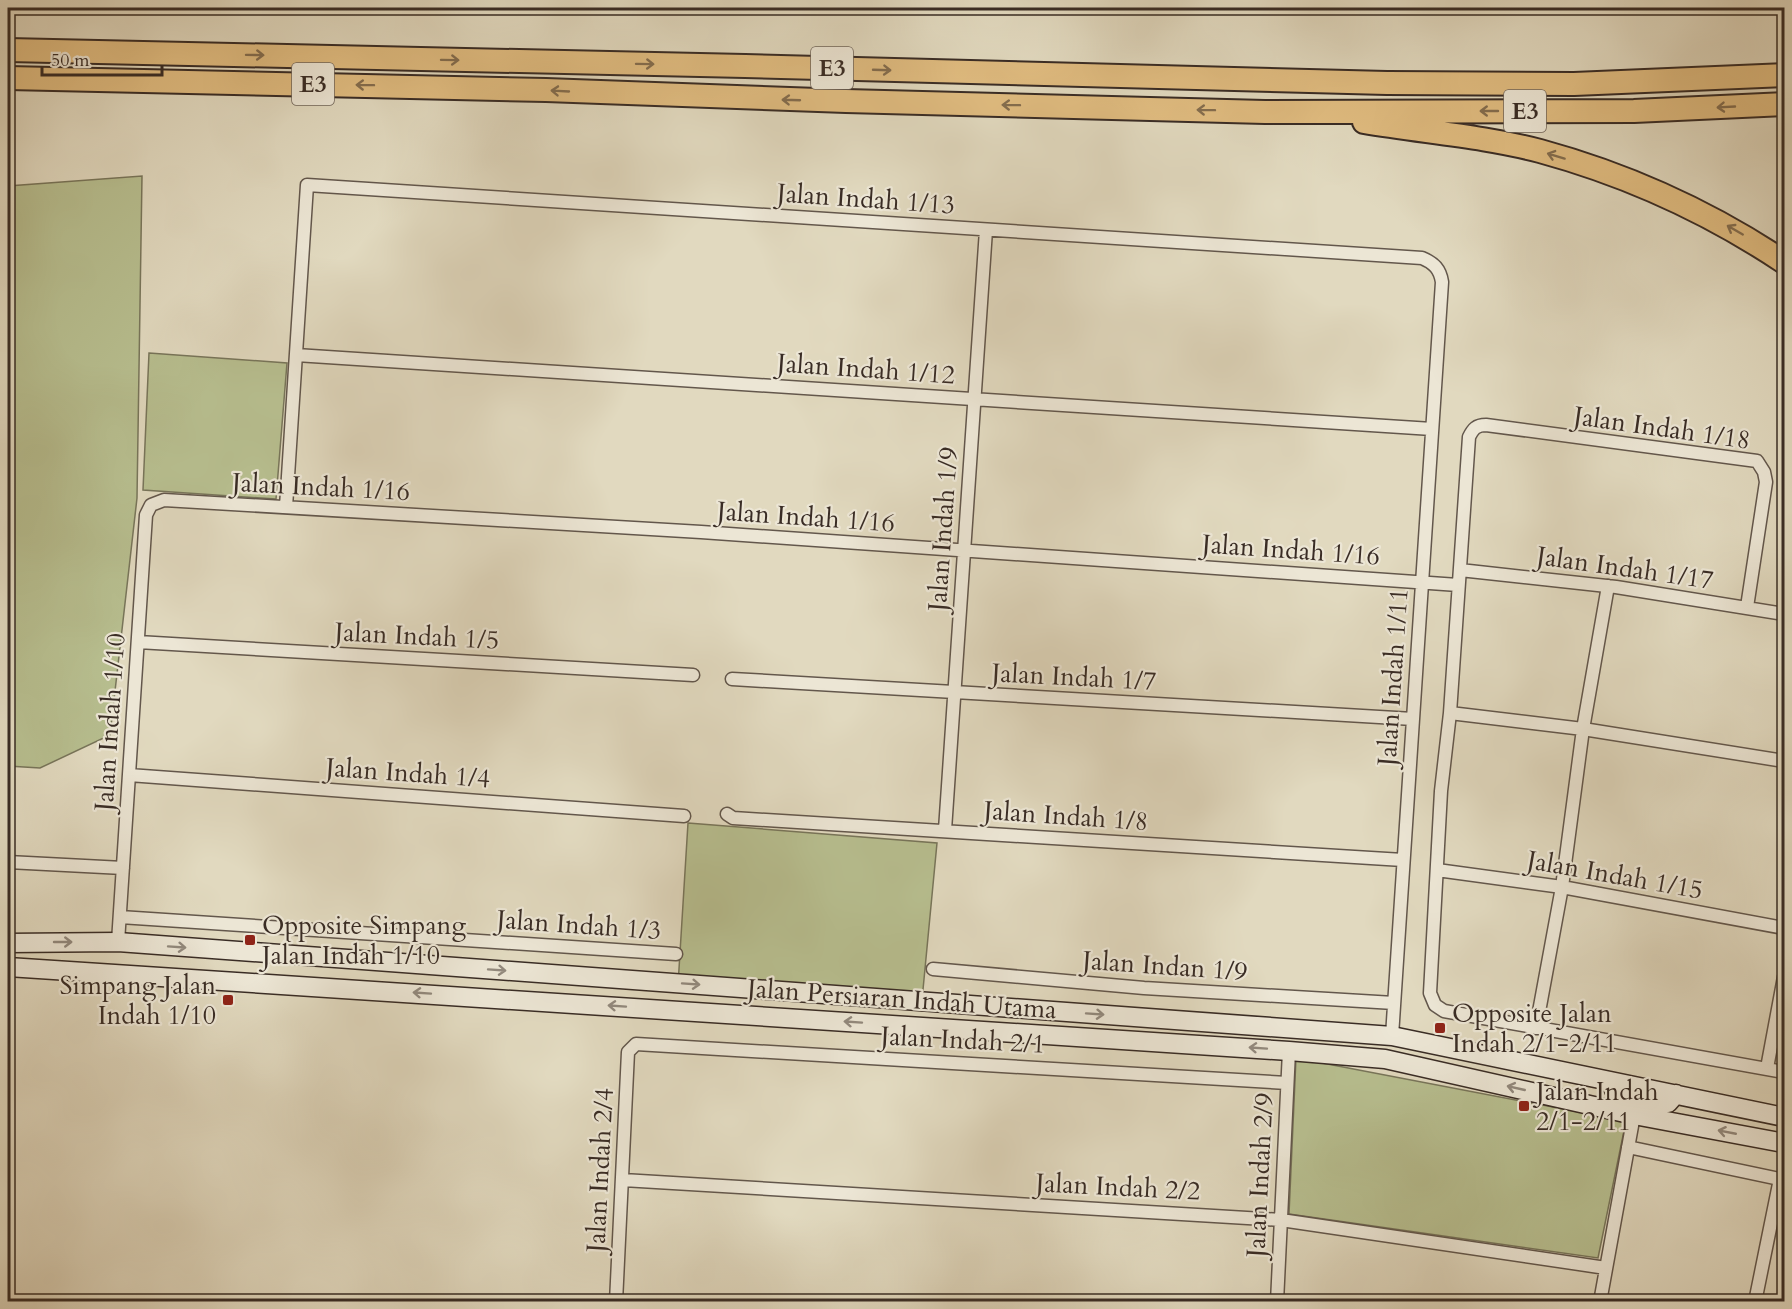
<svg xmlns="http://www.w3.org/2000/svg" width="1792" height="1309" viewBox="0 0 1792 1309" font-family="Cardo,serif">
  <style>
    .green { fill: #b7be8f; stroke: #78755a; stroke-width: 1.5 }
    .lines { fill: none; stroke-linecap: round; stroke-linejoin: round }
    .minor-casing { stroke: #63574c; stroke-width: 15 }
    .secondary-casing { stroke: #392c25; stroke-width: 21 }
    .motorway-casing { stroke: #392c25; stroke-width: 26 }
    .minor { stroke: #ece6d5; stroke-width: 12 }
    .secondary { stroke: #ece6d5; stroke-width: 18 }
    .motorway { stroke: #e0bc80; stroke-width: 22 }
    .oneway { stroke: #846d4e }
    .oneway2 { stroke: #92897d }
    .poi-dot { fill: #8f2418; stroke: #ece6d5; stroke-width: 2 }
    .labels { text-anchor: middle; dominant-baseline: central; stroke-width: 4.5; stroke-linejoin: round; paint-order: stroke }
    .shield { fill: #ece6d5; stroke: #6f645a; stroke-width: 1.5 }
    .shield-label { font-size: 24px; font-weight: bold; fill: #392c25 }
    .street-label { font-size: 26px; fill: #392c25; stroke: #ece6d5 }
    .poi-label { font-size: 26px; fill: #392c25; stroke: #ece6d5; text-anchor: start }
  </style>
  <rect width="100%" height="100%" fill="#e1d9bf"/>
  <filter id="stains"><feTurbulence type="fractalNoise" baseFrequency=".00333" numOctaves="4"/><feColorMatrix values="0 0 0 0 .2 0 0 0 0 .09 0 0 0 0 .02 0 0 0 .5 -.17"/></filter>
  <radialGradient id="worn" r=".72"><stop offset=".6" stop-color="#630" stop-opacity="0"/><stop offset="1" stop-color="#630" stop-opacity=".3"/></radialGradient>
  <path class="green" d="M142 176 137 498 110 735 40 768 8 766V186Z
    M149 353 287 363 276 499 143 490Z
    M688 823 937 843 922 1000 678 985Z
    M1296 1058 1626 1121 1598 1258 1289 1214Z"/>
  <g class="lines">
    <defs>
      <path id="minor" d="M296 355 1432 429
        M286 507 307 185 1422 258C1434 263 1440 269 1442 282L1392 1036
        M1460 570 1616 587 1784 614
        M1747 607 1766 482 1764 472 1757 461 1486 425C1476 425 1473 429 1469 437L1450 713 1441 791 1430 993 1435 1005 1444 1011 1784 1072
        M138 642 693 675
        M732 679 1413 719
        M1450 713 1583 729 1784 761
        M129 775 684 816
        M727 814 733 818 1403 860
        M945 830 986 230
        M8 862 123 868
        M1437 870 1562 887 1784 928
        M120 917 676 954
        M118 942 146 515 151 505 164 500 701 532 1458 585
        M933 969 1144 988 1394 1003
        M1536 1028 1562 887 1583 729 1608 586
        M1767 1068 1784 977
        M1628 1147 1784 1180
        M623 1180 1281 1220 1606 1268
        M616 1302 628 1052 636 1044 1287 1083
        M1277 1302 1289 1051
        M1600 1302 1634 1115
        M1755 1302 1780 1179"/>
      <path id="secondary" d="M8 943 118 942 1392 1036 1784 1117
        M8 967 1289 1051 1385 1059 1634 1115 1784 1143
        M1609 1081 1617 1095 1634 1108V1115
        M1634 1115 1645 1107 1668 1103 1676 1094"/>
      <path id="motorway" d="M8 50 745 66 1387 83 1574 84 1784 75
        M8 78 546 90 846 101 1265 112 1634 111 1784 104
        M1364 122C1422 132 1483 136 1540 151 1628 175 1709 212 1784 262"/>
    </defs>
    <use href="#minor" class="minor-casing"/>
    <use href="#secondary" class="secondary-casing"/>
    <use href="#motorway" class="motorway-casing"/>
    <use href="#minor" class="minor"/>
    <use href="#secondary" class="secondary"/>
    <use href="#motorway" class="motorway"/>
  </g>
  <defs><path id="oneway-shaft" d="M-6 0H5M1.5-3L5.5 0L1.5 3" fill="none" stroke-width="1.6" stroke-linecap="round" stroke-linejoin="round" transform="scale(1.5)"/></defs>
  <g class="oneway">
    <use href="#oneway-shaft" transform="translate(255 55) rotate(1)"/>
    <use href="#oneway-shaft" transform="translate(450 60) rotate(1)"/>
    <use href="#oneway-shaft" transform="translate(645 64) rotate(1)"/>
    <use href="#oneway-shaft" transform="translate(882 70) rotate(2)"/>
    <use href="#oneway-shaft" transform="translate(365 85) rotate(-179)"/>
    <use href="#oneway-shaft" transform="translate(560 91) rotate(-177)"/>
    <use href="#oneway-shaft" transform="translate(791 100) rotate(-178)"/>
    <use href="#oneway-shaft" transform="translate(1011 105) rotate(-179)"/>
    <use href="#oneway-shaft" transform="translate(1726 107) rotate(177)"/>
    <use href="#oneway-shaft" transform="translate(1206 110) rotate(-179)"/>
    <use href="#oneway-shaft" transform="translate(1489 111) rotate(180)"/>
    <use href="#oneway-shaft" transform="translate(1556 156) rotate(-163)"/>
    <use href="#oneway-shaft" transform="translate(1735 230) rotate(-150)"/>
  </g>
  <g class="oneway2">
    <use href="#oneway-shaft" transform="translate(63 942)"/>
    <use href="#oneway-shaft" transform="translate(177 947) rotate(4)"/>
    <use href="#oneway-shaft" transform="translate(497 970) rotate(4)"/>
    <use href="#oneway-shaft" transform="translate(691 984) rotate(4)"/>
    <use href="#oneway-shaft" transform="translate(422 993) rotate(-176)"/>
    <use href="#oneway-shaft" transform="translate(617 1006) rotate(-176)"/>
    <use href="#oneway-shaft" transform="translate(1095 1014) rotate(4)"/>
    <use href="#oneway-shaft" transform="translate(853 1022) rotate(-176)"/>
    <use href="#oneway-shaft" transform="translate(1258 1048) rotate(-176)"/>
    <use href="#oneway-shaft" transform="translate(1516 1088) rotate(-167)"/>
    <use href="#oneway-shaft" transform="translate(1727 1132) rotate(-169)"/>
  </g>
  <g class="poi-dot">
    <rect x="244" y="934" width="12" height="12" rx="3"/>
    <rect x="222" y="994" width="12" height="12" rx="3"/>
    <rect x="1434" y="1022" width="12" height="12" rx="3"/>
    <rect x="1518" y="1100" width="12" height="12" rx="3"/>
  </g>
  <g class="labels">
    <g class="shield">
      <rect x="811" y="47" width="42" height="42" rx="4.5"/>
      <rect x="292" y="63" width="42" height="42" rx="4.5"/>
      <rect x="1504" y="90" width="42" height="42" rx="4.5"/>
    </g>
    <g class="shield-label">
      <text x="832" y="68">E3</text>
      <text x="313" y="84">E3</text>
      <text x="1525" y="111">E3</text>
    </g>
    <g class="street-label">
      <text transform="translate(866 199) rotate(4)">Jalan Indah 1/13</text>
      <text transform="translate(866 369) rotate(4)">Jalan Indah 1/12</text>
      <text transform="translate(1662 428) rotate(8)">Jalan Indah 1/18</text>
      <text transform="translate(321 487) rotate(3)">Jalan Indah 1/16</text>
      <text transform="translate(806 517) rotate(4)">Jalan Indah 1/16</text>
      <text transform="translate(943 529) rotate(-86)">Jalan Indah 1/9</text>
      <text transform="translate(1291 550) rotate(4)">Jalan Indah 1/16</text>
      <text transform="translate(1625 568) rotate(8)">Jalan Indah 1/17</text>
      <text transform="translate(417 636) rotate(3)">Jalan Indah 1/5</text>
      <text transform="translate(1074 677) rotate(3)">Jalan Indah 1/7</text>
      <text transform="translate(1393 677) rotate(-86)">Jalan Indah 1/11</text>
      <text transform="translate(110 722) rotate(-86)">Jalan Indah 1/10</text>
      <text transform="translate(408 773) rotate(4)">Jalan Indah 1/4</text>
      <text transform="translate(1066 816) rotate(4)">Jalan Indah 1/8</text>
      <text transform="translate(1615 875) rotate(10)">Jalan Indah 1/15</text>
      <text transform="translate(579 925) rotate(4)">Jalan Indah 1/3</text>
      <text transform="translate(1165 966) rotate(4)">Jalan Indan 1/9</text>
      <text transform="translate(902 999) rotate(4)">Jalan Persiaran Indah Utama</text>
      <text transform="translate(963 1040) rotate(3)">Jalan Indah 2/1</text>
      <text transform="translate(600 1170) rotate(-87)">Jalan Indah 2/4</text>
      <text transform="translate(1260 1175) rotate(-87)">Jalan Indah 2/9</text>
      <text transform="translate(1118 1187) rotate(3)">Jalan Indah 2/2</text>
    </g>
    <g class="poi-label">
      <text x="262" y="925">Opposite Simpang<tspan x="262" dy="30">Jalan Indah 1/10</tspan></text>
      <text x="216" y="985" text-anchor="end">Simpang Jalan<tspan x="216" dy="30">Indah 1/10</tspan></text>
      <text x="1452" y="1013">Opposite Jalan<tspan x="1452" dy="30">Indah 2/1-2/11</tspan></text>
      <text x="1536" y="1091">Jalan Indah<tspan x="1536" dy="30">2/1-2/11</tspan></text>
    </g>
  </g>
  <rect width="1792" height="1309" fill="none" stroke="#e1d9bf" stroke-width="30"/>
  <rect x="9" y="9" width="1774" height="1291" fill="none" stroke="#392c25" stroke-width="3"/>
  <rect x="15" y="15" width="1762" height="1279" fill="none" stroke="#392c25" stroke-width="1.5"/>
  <path d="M42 66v9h120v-9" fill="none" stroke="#392c25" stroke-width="3"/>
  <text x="51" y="66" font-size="18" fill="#392c25" stroke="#ece6d5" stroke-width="4.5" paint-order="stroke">50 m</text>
  <rect width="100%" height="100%" filter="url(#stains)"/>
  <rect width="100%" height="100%" fill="url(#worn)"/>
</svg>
